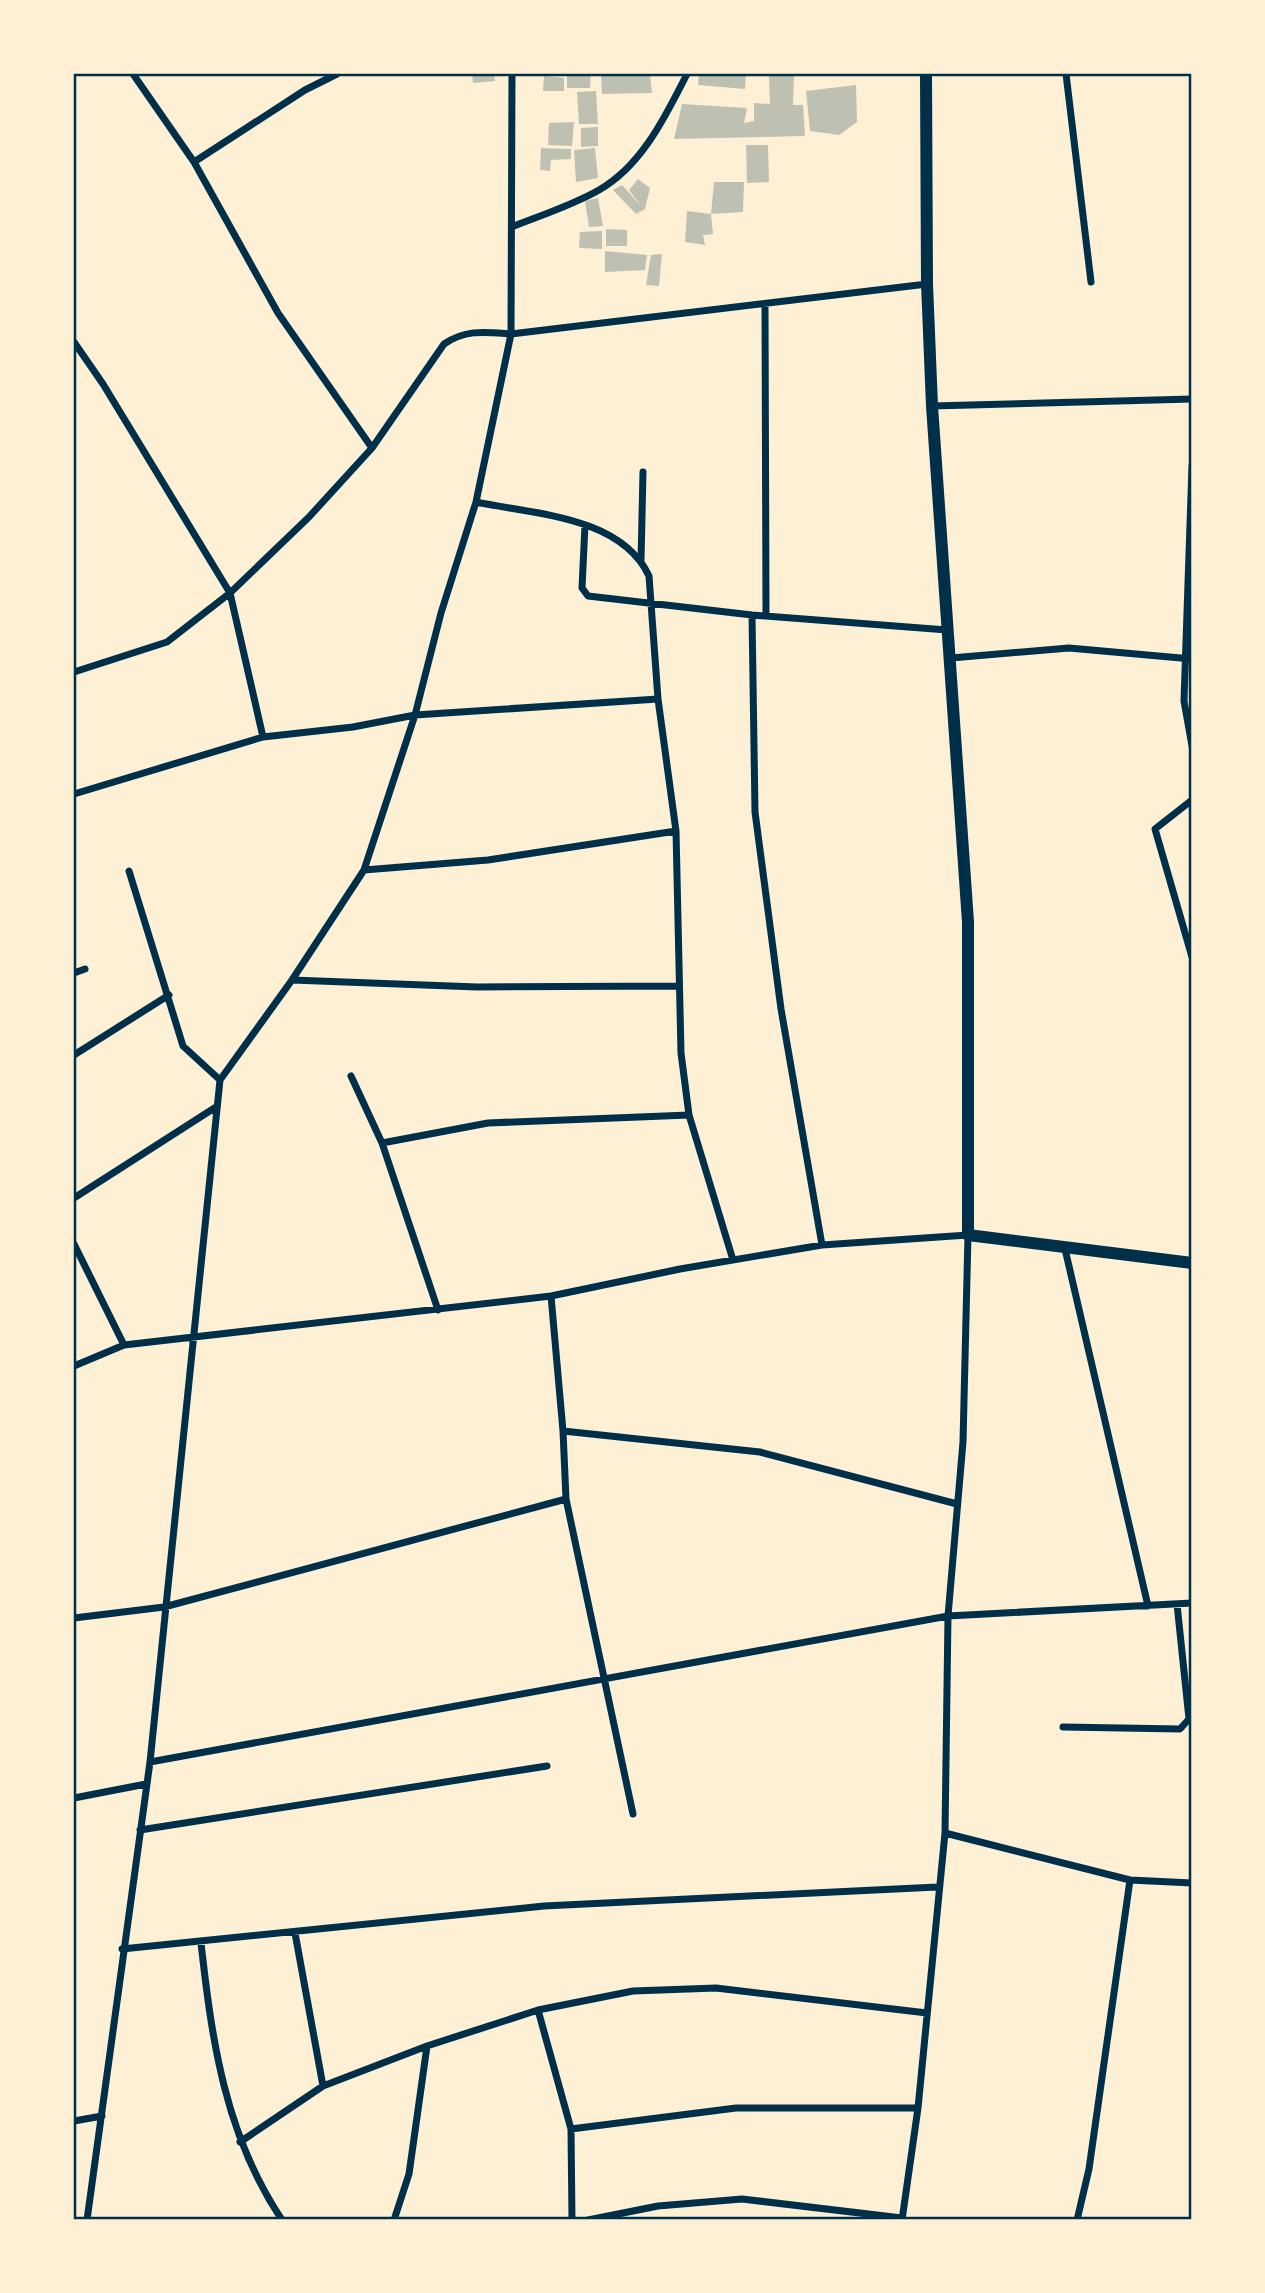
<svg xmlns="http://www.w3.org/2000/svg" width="1265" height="2293" viewBox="0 0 1265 2293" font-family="Jost,sans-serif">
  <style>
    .building { fill: #bec0b2 }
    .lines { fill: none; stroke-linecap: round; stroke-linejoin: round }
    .minor { stroke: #003049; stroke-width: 7 }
    .tertiary { stroke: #003049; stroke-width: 12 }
    .neatline { fill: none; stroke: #003049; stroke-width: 2.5 }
  </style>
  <rect width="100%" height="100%" fill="#fdf0d5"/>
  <path class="building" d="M472 74H494L495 81 473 83Z
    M567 74H591L590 88H567Z
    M650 74 652 93 602 94 601 75Z
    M699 74H746L745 89 698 85Z
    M794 74 793 105H803L805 136 674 139 682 104 747 108 744 123 754 121V103L770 104 769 76Z
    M544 76 564 78V91H543Z
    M856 85 857 122 839 135 810 131 806 91Z
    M596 91 598 124H579L577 92Z
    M574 122 572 146 548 145 549 123Z
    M598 127V146L581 147V128Z
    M746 145H768L769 182 747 183Z
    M541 148 571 149V159L551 160 550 171 540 170Z
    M595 148 598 178 576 182 574 150Z
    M638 179 650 188 645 209 636 214 613 190 622 185 642 207 629 190Z
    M714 182H744L743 212 711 214Z
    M598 198 603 226 589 227 585 201Z
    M687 211 711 214 713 234 703 235 705 245 685 242Z
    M606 229 627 230V246H606Z
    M602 231V249L579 248 580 232Z
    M605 251 647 255 645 270 605 272Z
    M662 254 659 286 646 285 651 255Z"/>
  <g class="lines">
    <path class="minor" d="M133 74 194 162 278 313 372 448
      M1066 74 1091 282
      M194 162 305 90 337 74
      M514 226C542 215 573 205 599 190 642 166 666 115 687 74
      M765 305 766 616
      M74 342 103 384 230 593 263 737
      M932 406 1192 399
      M1192 466 1184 701 1192 746
      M476 502C533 514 621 516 649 576L658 699 676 831 681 1053 689 1115 733 1260
      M585 525 582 588 588 596 752 615 947 630
      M641 561 643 472
      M752 615 755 812 781 1009 822 1245
      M951 658 1069 648 1192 659
      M74 672 167 642 230 593 309 517 372 448 444 344C466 329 485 332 511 334L927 284
      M74 794 263 737 353 727 415 715 658 699
      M1192 800 1155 829 1192 957
      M364 870 488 860 676 831
      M129 871 183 1046 220 1080
      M74 973 85 969
      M292 980 477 987 679 986
      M74 1055 169 995
      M351 1076 382 1143 438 1310
      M382 1143 488 1123 689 1115
      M74 1198 216 1107
      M74 1244 124 1345
      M1065 1249 1148 1606
      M551 1296 563 1431 760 1452 957 1504
      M74 1366 124 1345 551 1296 680 1269 822 1245 968 1235 963 1442 948 1616 945 1833 918 2108 902 2220
      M563 1431 566 1499
      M74 1618 164 1607 566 1499 633 1814
      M1063 1727 1180 1729 1189 1719 1177 1604
      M150 1762 948 1616 1192 1603
      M74 1798 146 1784
      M140 1830 547 1766
      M945 1833 1130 1880 1192 1883
      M295 1933 323 2086
      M201 1943C212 2041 225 2135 282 2220
      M122 1949 544 1906 937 1887
      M538 2010 571 2129 572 2220
      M74 2121 102 2116
      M571 2129 736 2108H918
      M240 2142 323 2086 427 2046 538 2010 633 1991 716 1988 927 2013
      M87 2220 150 1762 220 1080 292 980 364 870 415 715 441 613 476 502 511 334 512 74
      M394 2220 409 2174 427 2046
      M588 2220 658 2206 742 2199 902 2218
      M1077 2220 1089 2169 1130 1880"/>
    <path class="tertiary" d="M926 74 927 284 932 406 968 922V1235L1192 1263"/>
  </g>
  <rect width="1265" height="2293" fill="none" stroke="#fdf0d5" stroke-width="150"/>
  <rect x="75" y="75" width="1115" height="2143" class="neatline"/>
</svg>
